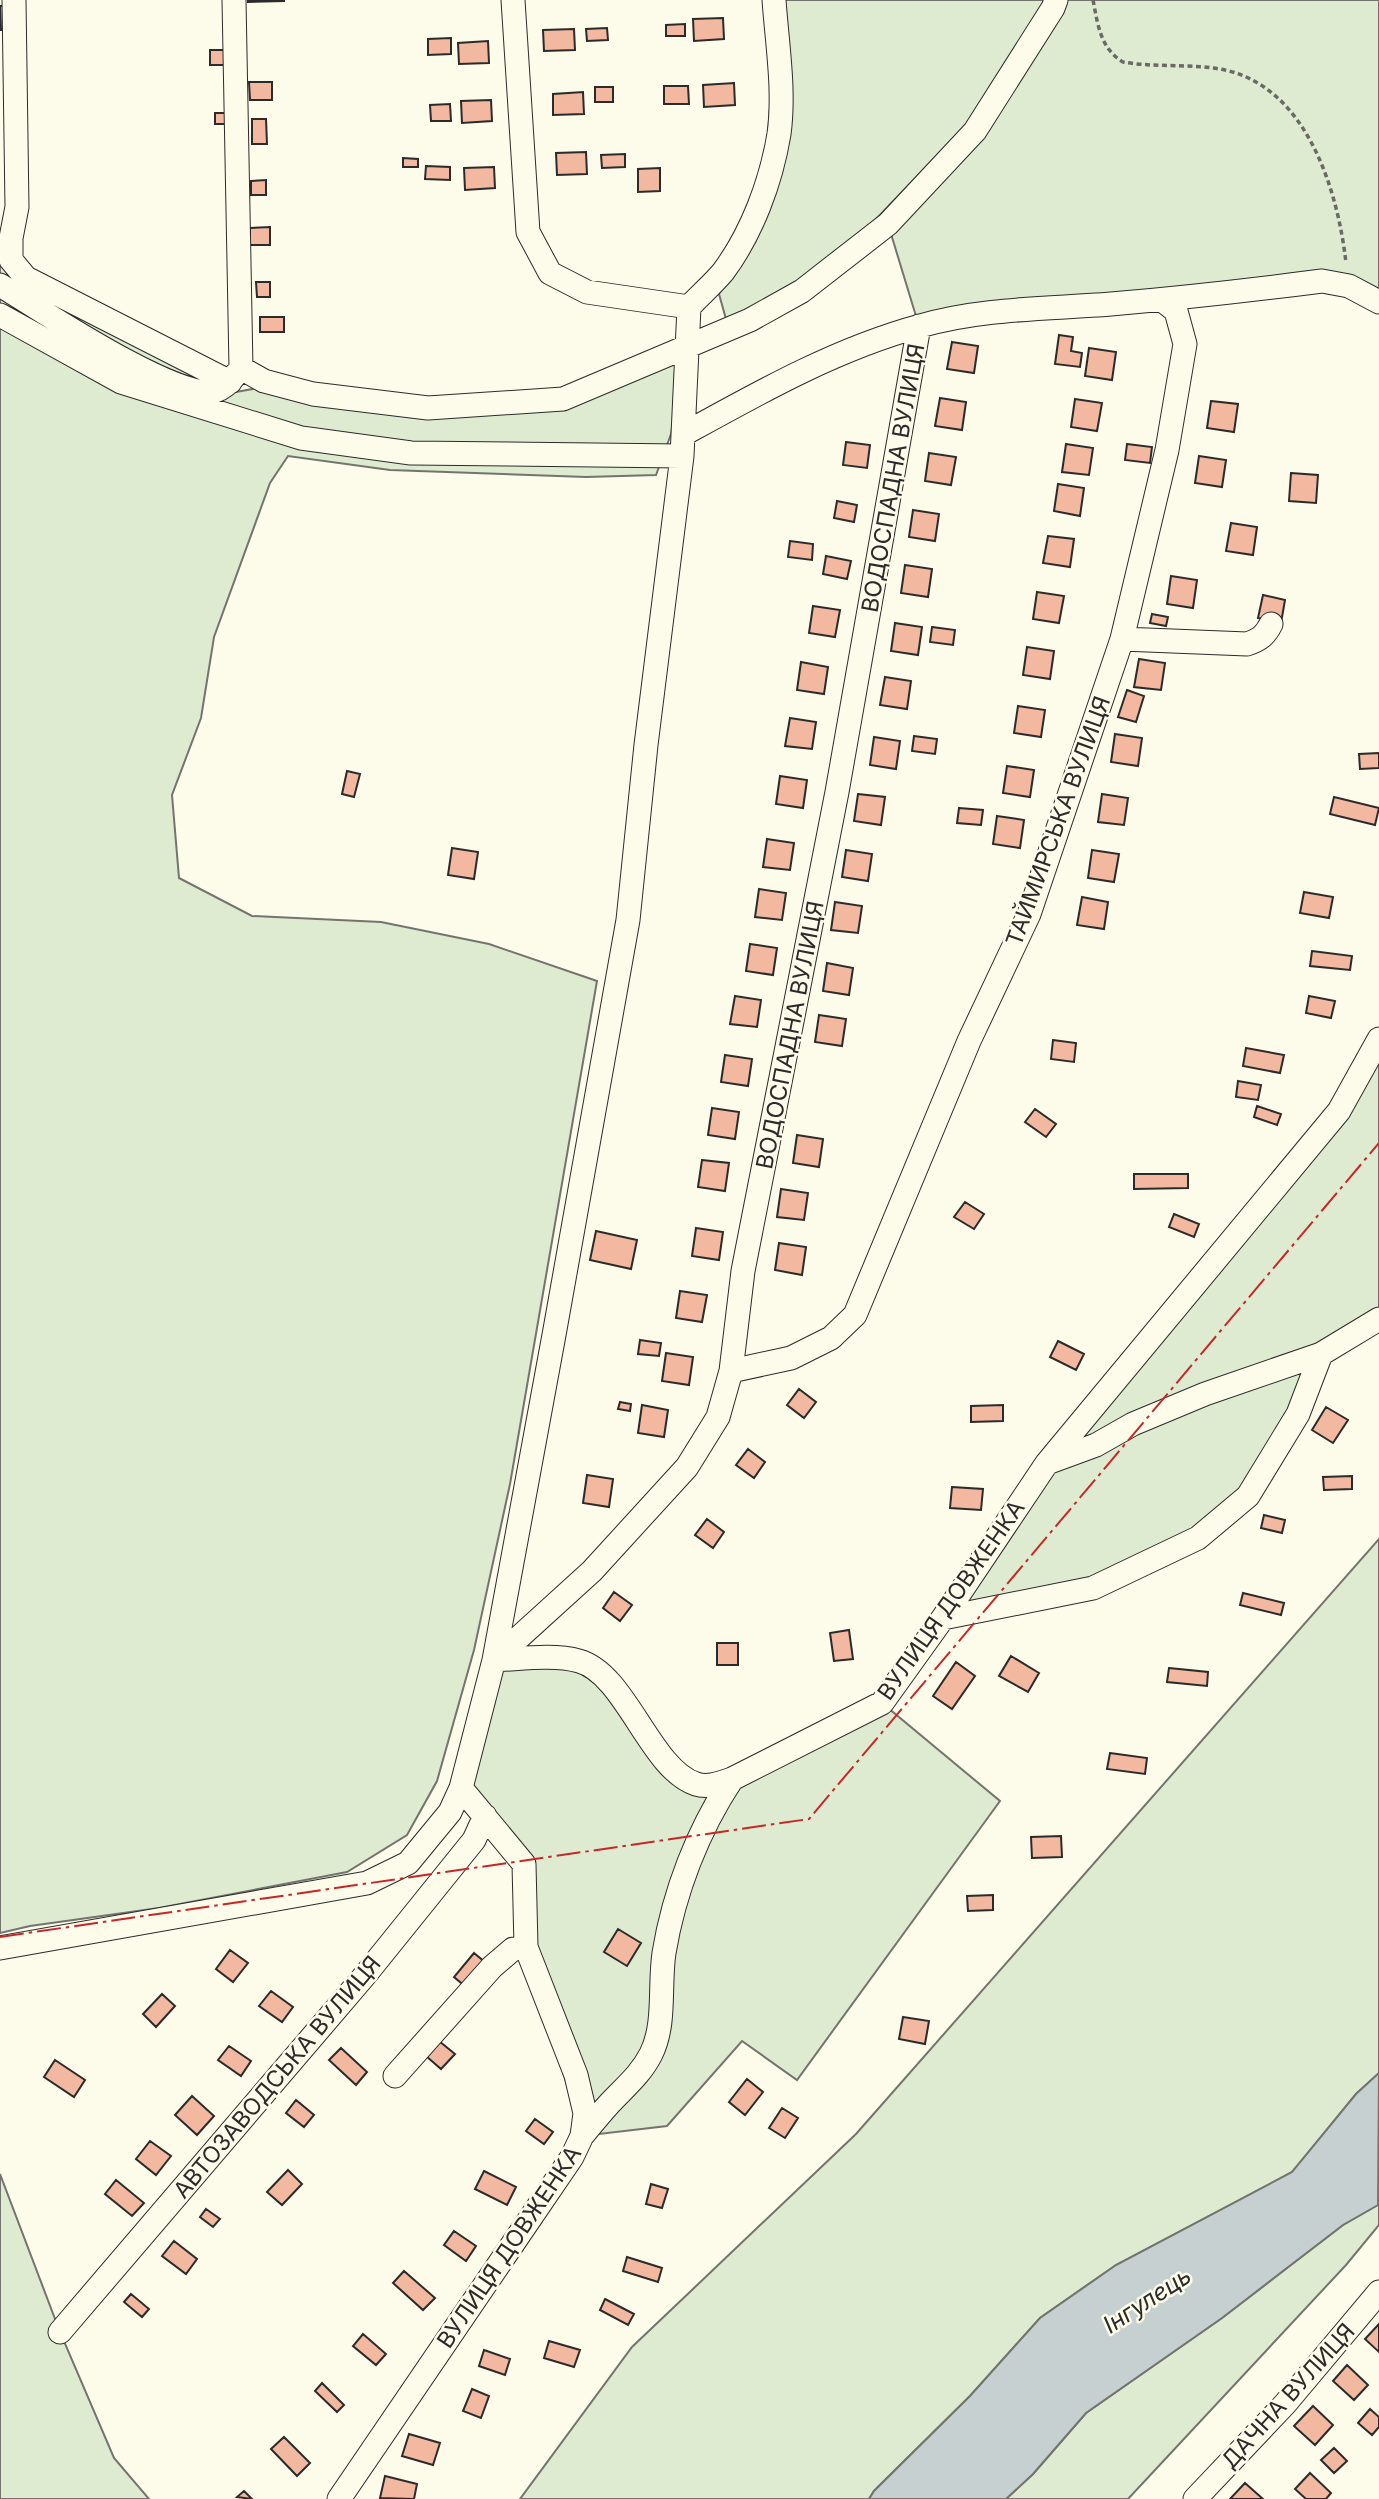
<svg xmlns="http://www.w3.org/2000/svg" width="1379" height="2499" viewBox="0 0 1379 2499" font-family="Inter,sans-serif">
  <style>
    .green { fill: #deebd1; stroke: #74746e; stroke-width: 2 }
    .water { fill: #c7d0d0; stroke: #74746e; stroke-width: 2 }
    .building { fill: #f2b8a0; stroke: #2b2b2b; stroke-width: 2 }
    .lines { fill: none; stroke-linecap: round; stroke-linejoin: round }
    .minor-casing { stroke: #2b2b2b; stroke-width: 25 }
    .path { stroke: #6a6964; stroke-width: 3.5; stroke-dasharray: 5 3.5; stroke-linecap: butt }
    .minor { stroke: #fdfbea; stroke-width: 23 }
    .power { stroke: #c62828; stroke-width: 2; stroke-dasharray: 24 5 3.5 5; stroke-linecap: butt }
    .labels { text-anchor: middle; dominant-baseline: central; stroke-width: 5; stroke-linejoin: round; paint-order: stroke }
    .street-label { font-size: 23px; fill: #2b2b2b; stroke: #fdfbea }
    .water-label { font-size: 24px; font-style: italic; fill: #2b2b2b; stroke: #fdfbea }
  </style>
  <rect width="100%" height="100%" fill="#fdfbea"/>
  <path class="green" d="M779 0H1047L966 125 877 218 800 285 726 319 719 294 761 216Z
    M1056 0H1379V302L1349 286 919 326 888 224 975 131Z
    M0 259 21 283 236 392 258 388 565 409 674 362 681 369 671 434 656 475 586 477 390 470 288 456 270 483 214 637 201 718 172 795 179 878 252 916 381 922 489 944 597 981 510 1484 474 1650 437 1781 407 1835 347 1872 159 1908 30 1926 0 1933Z
    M1379 1039V1319L1321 1354 1248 1496 1093 1588 943 1618 1209 1268Z
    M1379 1539V2073L1356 2094 1293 2172 1116 2265 1040 2318 970 2396 874 2491 869 2499H520L632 2347 856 2134Z
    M494 1660 581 1661 696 1784 882 1703 1000 1801 797 2080 742 2041 667 2126 582 2136 526 1947 524 1864 461 1788Z
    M0 2174 60 2332 114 2458 149 2499H0Z
    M1379 2204V2225L1346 2265 1128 2499H1006L1033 2474 1086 2413 1222 2318 1343 2225Z"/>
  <path class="water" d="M1379 2073 1378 2205 1343 2225 1222 2318 1086 2413 1033 2474 1006 2499H869L874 2491 970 2396 1040 2318 1116 2265 1292 2172 1356 2094Z"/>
  <path class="building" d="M248 0H284V1L248 2Z
    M0 6H3L2 30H0Z
    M723 18 724 39 694 41 693 19Z
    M685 24V36H666V25Z
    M607 28 608 40 587 41 586 29Z
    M574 29 575 50 544 51 543 30Z
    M451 38V54L428 55V39Z
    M488 41 489 63 459 64 458 43Z
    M210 50H226V65H210Z
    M249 82H272V100H250Z
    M734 83 735 105 704 107 703 85Z
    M664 86H688L689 104H664Z
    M595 87H613V102H595Z
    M583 92 584 114 553 115V94Z
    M491 100 492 121 462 123 461 101Z
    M450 104 451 121H431L430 105Z
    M215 113H226L227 124H215Z
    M252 119H266L267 144H252Z
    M586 152 587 174 557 175 556 153Z
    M625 154V167L602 168 601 155Z
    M403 158 418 159V167H403Z
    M426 166 450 167V180L425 179Z
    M494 167 495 188 465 190 464 168Z
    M660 168V191L638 192V169Z
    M266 180V195H251V181Z
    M270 227V245H250V228Z
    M256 282H270V297H257Z
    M260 317H284V332H260Z
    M1059 335 1073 337 1071 351 1082 353 1080 367 1055 364Z
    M952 342 978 346 974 373 947 369Z
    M1089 348 1116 352 1112 380 1085 376Z
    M940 398 966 402 962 430 935 426Z
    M1075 399 1102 403 1097 431 1071 427Z
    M1211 401 1238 404 1234 432 1207 428Z
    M846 442 870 445 867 468 843 465Z
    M1066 444 1093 448 1089 475 1062 472Z
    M1127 444 1152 447 1150 463 1125 460Z
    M929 453 956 457 951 485 925 481Z
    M1199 456 1226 460 1222 487 1195 483Z
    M1291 473 1318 475 1316 503 1289 501Z
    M1058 484 1084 488 1080 516 1054 511Z
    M837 501 857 505 854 522 834 518Z
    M913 510 939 514 935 541 909 537Z
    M1231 523 1257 527 1253 555 1226 551Z
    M1048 536 1074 539 1070 567 1043 563Z
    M790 541 813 544 812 560 788 557Z
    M826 556 851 561 847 579 823 574Z
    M905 565 932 569 928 597 901 593Z
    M1171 576 1197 580 1193 608 1167 604Z
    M1037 592 1064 596 1059 623 1033 619Z
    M1263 595 1285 600 1281 623 1258 618Z
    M813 606 840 610 835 637 809 633Z
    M1152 614 1168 617 1166 626 1150 623Z
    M895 623 922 627 918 655 891 651Z
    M932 627 955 630 953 645 930 642Z
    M1027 647 1054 651 1050 679 1023 675Z
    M1139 659 1165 663 1161 690 1134 687Z
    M801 662 828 667 824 694 797 690Z
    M885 677 911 681 907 709 880 705Z
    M1127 690 1144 696 1136 722 1118 717Z
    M1018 706 1045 710 1041 737 1014 733Z
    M790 718 816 722 812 749 785 746Z
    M1115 734 1142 738 1138 766 1111 762Z
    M914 736 937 739 935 754 912 751Z
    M874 737 900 741 896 769 870 765Z
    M1379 753V768L1360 769 1359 754Z
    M1007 766 1034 770 1030 797 1003 793Z
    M347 771 360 774 354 797 342 794Z
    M780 776 807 780 803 808 776 804Z
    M858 794 885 797 881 825 854 821Z
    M1102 794 1128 798 1124 825 1098 822Z
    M1334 797 1379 808 1375 825 1330 814Z
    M959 808 983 810 981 825 957 823Z
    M997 816 1024 820 1020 848 993 844Z
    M767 839 794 843 790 870 763 867Z
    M452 848 478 852 474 879 448 875Z
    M846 850 872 854 868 881 842 877Z
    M1092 850 1119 854 1114 882 1088 878Z
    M759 889 786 893 782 920 755 917Z
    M1304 892 1333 897 1329 918 1300 913Z
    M1082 897 1108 902 1104 929 1077 925Z
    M835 902 862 906 858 933 831 930Z
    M750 944 777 948 773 975 746 971Z
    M1312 951 1352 956 1350 970 1310 966Z
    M827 963 853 968 849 995 823 991Z
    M735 996 761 1000 757 1027 730 1024Z
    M1309 996 1335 1001 1331 1018 1306 1013Z
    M819 1015 846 1019 842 1046 815 1042Z
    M1053 1040 1076 1043 1074 1062 1051 1059Z
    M1246 1048 1284 1055 1280 1073 1243 1066Z
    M725 1055 752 1059 748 1086 721 1082Z
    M1238 1081 1261 1085 1258 1100 1236 1097Z
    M1257 1106 1281 1114 1277 1125 1254 1117Z
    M712 1108 739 1112 735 1139 708 1135Z
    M1035 1109 1056 1124 1046 1137 1025 1122Z
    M797 1135 823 1139 819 1167 793 1163Z
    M702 1160 729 1163 725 1191 698 1187Z
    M1134 1174H1188V1188L1134 1189Z
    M781 1189 808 1193 804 1220 777 1217Z
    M965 1202 984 1214 974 1229 954 1217Z
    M1174 1214 1199 1224 1194 1237 1169 1227Z
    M696 1228 723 1232 719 1260 692 1256Z
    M596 1231 637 1240 631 1269 590 1260Z
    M779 1243 806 1247 802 1275 775 1270Z
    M680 1291 707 1295 702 1322 676 1318Z
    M640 1340 661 1343 659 1356 638 1354Z
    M1058 1341 1084 1354 1076 1370 1050 1357Z
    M666 1353 693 1357 689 1385 662 1381Z
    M799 1389 816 1402 804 1418 787 1405Z
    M620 1402 631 1404 630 1411 618 1409Z
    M642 1405 668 1410 664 1437 638 1433Z
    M1003 1405V1421L971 1422V1406Z
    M1326 1407 1348 1420 1333 1443 1312 1430Z
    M748 1449 765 1462 754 1478 736 1465Z
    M587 1475 613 1479 609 1507 583 1503Z
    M1352 1476V1489L1324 1490 1323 1477Z
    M952 1487 983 1489 981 1510 950 1508Z
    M1264 1515 1285 1520 1282 1533 1261 1528Z
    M707 1519 724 1532 713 1548 695 1535Z
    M614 1592 632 1605 620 1621 603 1608Z
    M1243 1593 1284 1603 1281 1615 1240 1605Z
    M849 1630 853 1659 834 1661 830 1633Z
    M717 1643H738V1665H717Z
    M1011 1656 1039 1673 1028 1692 999 1676Z
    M956 1662 975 1676 952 1709 933 1696Z
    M1169 1668 1208 1672 1207 1686 1167 1682Z
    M1110 1753 1147 1758 1145 1774 1107 1769Z
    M1061 1836 1062 1857 1032 1858 1031 1837Z
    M993 1895V1910L968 1911 967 1896Z
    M618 1929 641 1943 627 1966 604 1952Z
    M230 1950 248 1963 233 1982 216 1969Z
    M474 1953 486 1963 466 1987 454 1977Z
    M271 1991 293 2007 282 2022 259 2006Z
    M162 1994 175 2006 156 2027 143 2014Z
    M903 2017 929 2021 925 2044 899 2039Z
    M439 2041 455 2054 441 2069 426 2056Z
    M229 2046 251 2061 241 2076 218 2060Z
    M341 2048 367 2072 356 2085 329 2060Z
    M55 2060 85 2080 74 2097 44 2077Z
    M747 2079 763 2092 745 2115 729 2102Z
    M192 2096 214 2116 197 2135 175 2115Z
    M296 2100 314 2115 304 2127 286 2113Z
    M782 2108 798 2118 785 2138 769 2128Z
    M535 2119 553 2132 544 2144 526 2131Z
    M150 2141 171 2156 156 2175 136 2159Z
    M288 2170 302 2184 282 2205 267 2192Z
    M484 2171 516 2187 507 2205 475 2189Z
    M116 2180 144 2203 132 2216 105 2194Z
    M651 2184 668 2189 662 2208 646 2204Z
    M206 2209 220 2219 213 2227 200 2217Z
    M454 2231 476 2246 466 2261 444 2245Z
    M174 2241 197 2259 186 2274 162 2256Z
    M627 2257 662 2268 658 2282 623 2271Z
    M404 2271 435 2298 423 2310 393 2283Z
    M131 2294 149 2309 142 2317 124 2302Z
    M605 2299 634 2314 628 2325 600 2310Z
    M1379 2324V2352L1365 2339Z
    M363 2334 386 2354 376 2365 353 2346Z
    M549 2341 580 2350 574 2367 544 2358Z
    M484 2350 510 2359 505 2375 479 2366Z
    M1347 2365 1368 2385 1354 2400 1333 2381Z
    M322 2383 344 2405 337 2412 315 2391Z
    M472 2389 489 2396 481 2418 463 2411Z
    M1313 2406 1333 2425 1315 2445 1294 2426Z
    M1370 2409 1379 2417V2427L1372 2435 1358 2423Z
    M409 2434 440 2443 433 2465 402 2456Z
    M284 2437 310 2463 297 2476 271 2449Z
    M1334 2448 1347 2461 1334 2473 1321 2460Z
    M1310 2473 1331 2493 1326 2499H1306L1295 2489Z
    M385 2476 417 2484 414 2499 380 2498Z
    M1245 2483 1263 2499H1230Z
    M244 2491 252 2499 237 2497Z"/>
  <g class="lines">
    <defs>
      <path id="minor" d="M14 0 17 207 11 238V260L26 278 230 382
        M234 0 241 368 264 381 313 394 428 408 563 399 750 320 802 291 888 224 975 131 1053 8 1056 0
        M513 0 528 232 550 273 587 292 689 307
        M0 285C38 308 176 401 215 391 224 388 231 381 236 374
        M689 307C700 295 713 284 723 272 752 233 771 182 779 134 785 91 777 43 774 0
        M0 315 121 382 301 438 411 453 682 456
        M684 434C760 392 836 349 920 326 982 308 1047 309 1111 304 1181 298 1252 290 1322 281L1349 286 1379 302
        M1122 639 1247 644C1259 640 1265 636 1271 624
        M731 1371 791 1358 831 1338 855 1315 969 1041 1029 914 1122 639 1167 450 1185 344 1176 311 1162 300
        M1047 1463 1096 1445 1133 1424 1205 1394 1321 1354 1379 1319
        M943 1618 1093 1588 1198 1538 1248 1496 1298 1414 1321 1354
        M494 1660 592 1571 687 1467 718 1417 731 1371 743 1271 837 792 919 326
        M494 1660C521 1659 553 1654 579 1661 626 1674 650 1769 696 1784 708 1788 720 1783 732 1779L882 1703 943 1618 1047 1463 1339 1111 1379 1039
        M0 1948 367 1883 408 1863 450 1812 461 1788 494 1660 554 1335 628 920 646 745 682 456 689 307
        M395 2076 492 1967 513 1949 526 1947
        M582 2136C591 2125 600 2114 610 2103 625 2087 641 2074 651 2054 666 2024 659 1986 664 1953 674 1892 698 1830 732 1779
        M60 2332 366 1974 474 1840 485 1816
        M339 2499 572 2157 582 2136 585 2113 576 2075 526 1947 524 1864 461 1788
        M1195 2499 1285 2404 1379 2292"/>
    </defs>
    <use href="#minor" class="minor-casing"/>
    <path class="path" d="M1093 0C1098 25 1100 48 1123 62 1156 68 1191 63 1225 70 1307 88 1338 191 1346 263"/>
    <use href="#minor" class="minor"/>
    <path class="power" d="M0 1937 809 1819 1379 1143"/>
  </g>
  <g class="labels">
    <g class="street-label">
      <text transform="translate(893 478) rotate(-80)">ВОДОСПАДНА ВУЛИЦЯ</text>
      <text transform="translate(1058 821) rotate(-70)">ТАЙМИРСЬКА ВУЛИЦЯ</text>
      <text transform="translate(790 1035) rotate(-79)">ВОДОСПАДНА ВУЛИЦЯ</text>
      <text transform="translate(951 1600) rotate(-55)">ВУЛИЦЯ ДОВЖЕНКА</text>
      <text transform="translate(277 2077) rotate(-50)">АВТОЗАВОДСЬКА ВУЛИЦЯ</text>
      <text transform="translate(509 2247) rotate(-56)">ВУЛИЦЯ ДОВЖЕНКА</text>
      <text transform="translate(1288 2396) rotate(-48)">ДАЧНА ВУЛИЦЯ</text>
    </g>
    <g class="water-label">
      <text transform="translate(1147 2300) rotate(-33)">Інгулець</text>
    </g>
  </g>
</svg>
